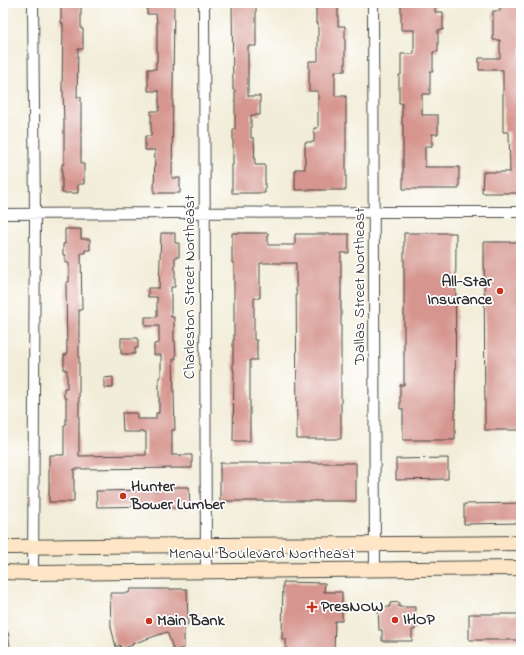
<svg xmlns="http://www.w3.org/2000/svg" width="524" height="655" viewBox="0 0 524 655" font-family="'Indie Flower',sans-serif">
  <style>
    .building { fill: #d6968f }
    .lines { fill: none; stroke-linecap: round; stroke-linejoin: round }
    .street-casing { stroke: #494845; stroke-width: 12 }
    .secondary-casing { stroke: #494845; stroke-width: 16 }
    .street { stroke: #fff; stroke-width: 10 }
    .secondary { stroke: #fde5c5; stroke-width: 14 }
    .poi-dot { fill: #c8321e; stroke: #fff; stroke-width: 1.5 }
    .labels { text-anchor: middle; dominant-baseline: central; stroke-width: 3.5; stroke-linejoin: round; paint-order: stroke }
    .poi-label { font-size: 16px; font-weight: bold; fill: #2b2b2b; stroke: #fff; text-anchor: start }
    .street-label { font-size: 16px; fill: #2b2b2b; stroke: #fff }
  </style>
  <rect width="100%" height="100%" fill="#fff"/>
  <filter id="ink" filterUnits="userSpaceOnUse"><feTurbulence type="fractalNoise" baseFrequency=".025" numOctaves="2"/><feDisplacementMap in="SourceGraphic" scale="8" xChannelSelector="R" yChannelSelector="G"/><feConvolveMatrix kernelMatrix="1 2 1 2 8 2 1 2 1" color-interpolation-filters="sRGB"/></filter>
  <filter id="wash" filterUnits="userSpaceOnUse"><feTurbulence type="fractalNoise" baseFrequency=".012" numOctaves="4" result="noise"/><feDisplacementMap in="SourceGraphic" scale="16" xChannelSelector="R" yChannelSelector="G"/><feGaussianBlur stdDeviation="0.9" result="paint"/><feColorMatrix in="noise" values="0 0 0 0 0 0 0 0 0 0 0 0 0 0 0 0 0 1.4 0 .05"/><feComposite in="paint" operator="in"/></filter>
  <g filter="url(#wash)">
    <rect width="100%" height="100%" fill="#f2edd8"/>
    <g id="blocks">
      <path class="building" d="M61 3H81V29H83V49H78L77 97H81V164H84V184H78V193H62V164H64V122L63 91H62L63 23H61Z
        M147 3H174L172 178H180V193H154L155 150H145V136H151V111H159V91H148V69H156V62H157V23L156 14H147Z
        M232 3H256V46H248V96H260V115H251V138H254L255 165H265V193H232V165H233V130H235V90H233Z
        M316 3H338V26H345V71H335V96H346V190H295V169H305V142H314V128H318V91H309V61H318V23H316Z
        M401 3H435V12H443V30H438V52H433V71H430V94H422V115H438V134H432V146H425V167H459V189H403V125H402V103H399V75H401V54H414V30H401Z
        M500 3H521V193H482L483 172H510L509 132H503V70H479V58H500V40H493V11H500Z
        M65 229H81V239H90V250H85V253H81L82 310H79V456L146 455V432H123L122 413H137V419H156V413H159V377H161V355H154V344L159 343V326H145V317H157V297H148V288H159L161 233H175V243H179V257H175V287H171V317H174V341H175L176 359H173L175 430H172V455H192V468L74 469V502H49V455H64V425H66V398H64V388H67V370H64V355H67L66 282H69V263H65V255H63V244H65Z
        M232 233H268V245H295V234H349V253H341V439H297L296 263H260V298H254V340H257V360H250V441H233L234 370H233V340H234V263H232Z
        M404 233H456L455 440H403V409H400V385H404Z
        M484 242H520L521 430H485Z
        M121 338H138V348H135V354H121Z
        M113 377V388H104V378Z
        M448 458V479L396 480V459Z
        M220 463H356V501H220Z
        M158 487H189L190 508H158V506L97 507 96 491 158 490Z
        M521 503V523L464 524V504Z
        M283 582 325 583 324 592H342V621H335L334 652H286V639H282Z
        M130 589H187L188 624 184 626V648L174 651 167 632 132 644 133 645 121 649 120 645 116 647 111 627 110 593H129Z
        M399 602V607H415V630H412V641H382V630H379L378 607H390V603Z
        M469 614H521V640H469Z"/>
    </g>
  </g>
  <g filter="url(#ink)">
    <use href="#blocks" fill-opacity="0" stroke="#494845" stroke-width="1"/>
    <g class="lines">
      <defs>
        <path id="street" d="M204 3 206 571
          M373 3 375 570
          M3 214 375 212H521
          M33 573 35 214 33 3
          M3 635 5 652"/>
        <path id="secondary" d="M3 547C176 544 348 545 521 543
          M3 572 33 573 521 568"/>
      </defs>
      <use href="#street" class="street-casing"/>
      <use href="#secondary" class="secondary-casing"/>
      <use href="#street" class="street"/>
      <use href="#secondary" class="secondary"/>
    </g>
  </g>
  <g class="poi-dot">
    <circle cx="500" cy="291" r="4"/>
    <circle cx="123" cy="496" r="4"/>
    <path d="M310 601h4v4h4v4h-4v4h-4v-4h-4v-4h4z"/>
    <circle cx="395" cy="620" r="4"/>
    <circle cx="149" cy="621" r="4"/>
  </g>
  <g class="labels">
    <g class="poi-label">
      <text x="492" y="282" text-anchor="end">All-Star<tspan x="492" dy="18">Insurance</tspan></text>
      <text x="131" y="487">Hunter<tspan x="131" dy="18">Bower Lumber</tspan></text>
      <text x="321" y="607">PresNOW</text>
      <text x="403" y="620">IHOP</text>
      <text x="157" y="621">Main Bank</text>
    </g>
    <g class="street-label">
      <text transform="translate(360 286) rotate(-90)">Dallas Street Northeast</text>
      <text transform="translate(190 287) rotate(-90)">Charleston Street Northeast</text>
      <text x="262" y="554">Menaul Boulevard Northeast</text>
    </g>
  </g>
  <rect width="524" height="655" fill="none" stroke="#fff" stroke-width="16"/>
</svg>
